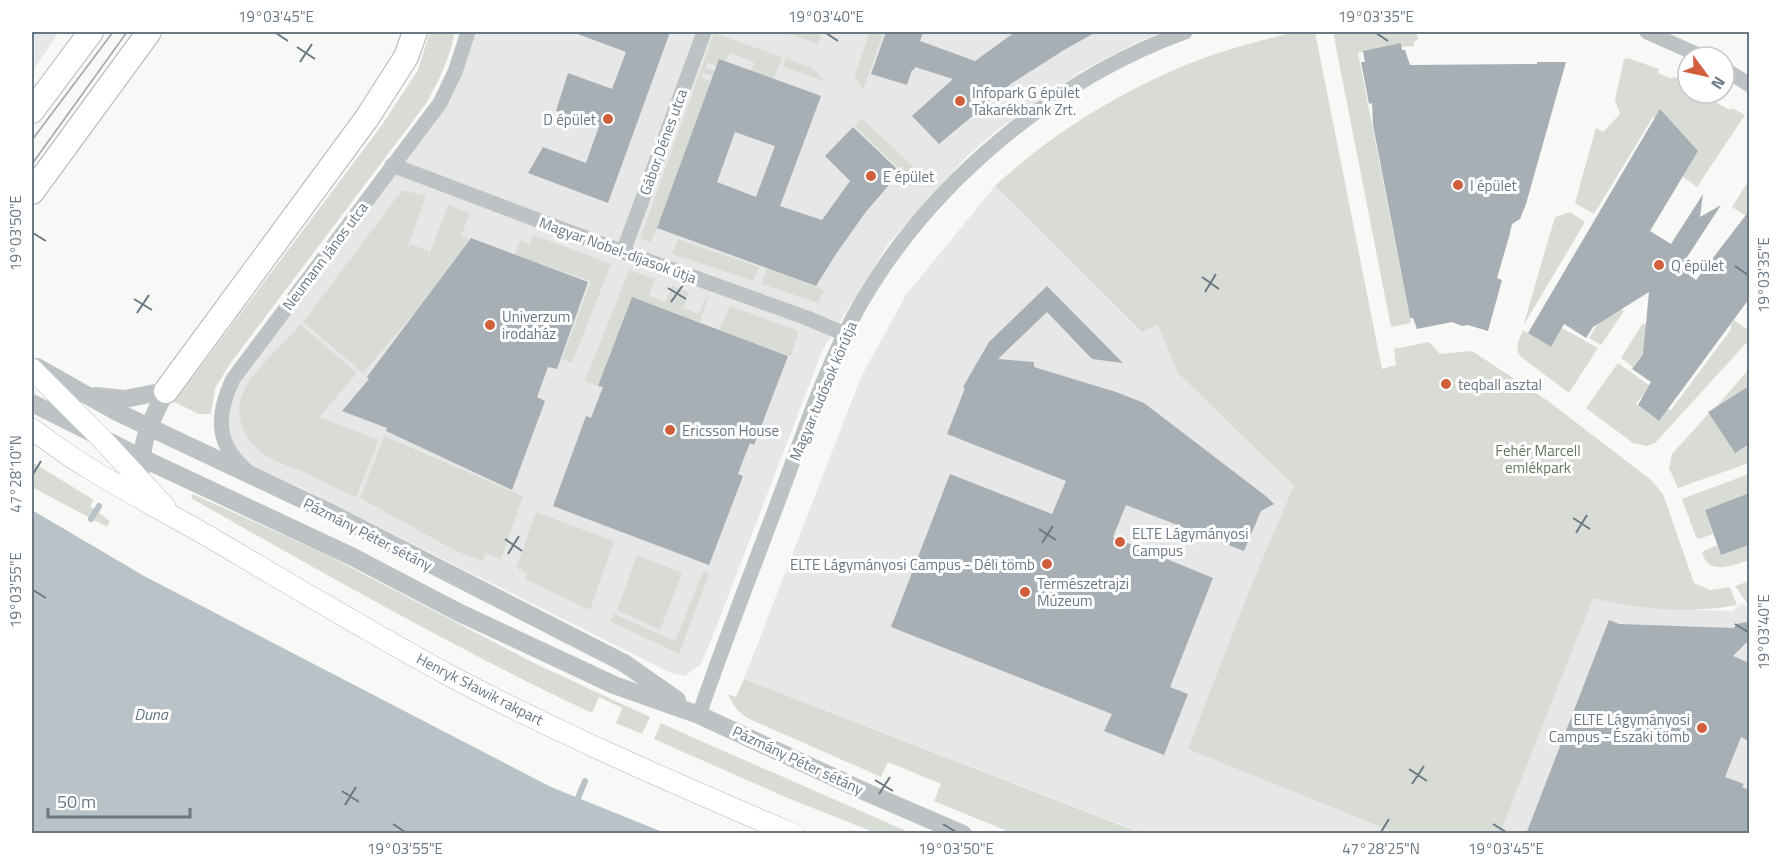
<svg xmlns="http://www.w3.org/2000/svg" width="1781" height="865" viewBox="0 0 1781 865" font-family="'Titillium Web',sans-serif">
  <style>
    .built { fill: #e6e7e6 }
    .green { fill: #d8dcd5 }
    .water { fill: #b9c3c7 }
    .lines { fill: none; stroke-linecap: round; stroke-linejoin: round }
    .stream { stroke: #b9c3c7; stroke-width: 6 }
    .building { fill: #a8afb4; fill-rule: evenodd }
    .secondary-casing { stroke: #b2b7bc; stroke-width: 22 }
    .primary-casing { stroke: #b1b6ba; stroke-width: 26 }
    .minor { stroke: #bdc2c5; stroke-width: 15 }
    .tertiary { stroke: #bdc2c5; stroke-width: 18 }
    .secondary { stroke: #fff; stroke-width: 21 }
    .primary { stroke: #fff; stroke-width: 24 }
    .tram { stroke: #a0a6ab; stroke-width: 1.5 }
    .ticks { fill: none; stroke: #6a7884; stroke-width: 2 }
    .poi-dot { fill: #d25f3c; stroke: #fff; stroke-width: 2 }
    .labels { text-anchor: middle; dominant-baseline: central; stroke-width: 6; stroke-linejoin: round; paint-order: stroke }
    .poi-label { font-size: 15px; fill: #6a7884; stroke: #fff; text-anchor: start }
    .street-label { font-size: 15px; fill: #6a7884; stroke: #fff }
    .park-label { font-size: 15px; fill: #677664; stroke: #fff }
    .water-label { font-size: 16px; font-style: italic; fill: #66787f; stroke: #fff }
    .neatline { fill: none; stroke: #6a7884; stroke-width: 2 }
    .ticks-label { font-size: 15px; text-anchor: middle; fill: #6a7884 }
  </style>
  <rect width="100%" height="100%" fill="#f8f8f6"/>
  <path class="built" d="M32 32H59L32 72Z
    M472 32H1163L1137 42 1080 72 1001 127 967 156 889 243 823 349 717 625 701 664 685 676 671 673 297 486 254 469 231 447 227 411 241 380 434 115Z
    M995 186 1140 332 1158 324 1178 373 1698 610 1733 611 1740 604 1749 606V833H1143L744 679 861 377 906 295Z"/>
  <path class="green" d="M430 32H455C449 59 439 81 425 105L232 361 215 388 211 414H199L174 402 382 125 418 70Z
    M783 32H822L818 44Z
    M870 32H884L863 90 855 77 856 71Z
    M1294 32H1315L1382 369 1396 365 1394 349 1429 342 1440 354 1472 351 1548 401 1651 480 1663 494 1694 583 1710 590 1730 587 1737 605C1694 614 1634 609 1593 598L1500 833H1396L1188 749 1251 586 1294 486 1178 373 1158 325 1141 332 995 186C1051 134 1118 93 1188 64 1223 50 1259 41 1294 32Z
    M1333 32H1417L1418 39 1414 42V46L1402 47 1401 43 1358 53 1411 323 1391 327Z
    M714 33 782 57 774 79 751 71 754 62 730 53 726 61 719 59 717 66 707 63 705 68 715 71 713 76 703 73 701 77 711 81 657 228 651 242 640 239Z
    M786 58 812 68 827 82 784 67Z
    M1628 58 1659 69 1658 73 1672 79 1673 76 1682 80 1680 83 1688 87V93H1698L1730 110 1732 108 1745 115 1697 187 1682 176 1656 118 1653 117 1594 214 1575 203 1596 128 1603 132 1620 114 1615 100 1624 59Z
    M861 118 913 166 906 175 855 126Z
    M1749 180V211L1746 216 1732 207Z
    M402 190 426 196 404 257 410 244 429 251 425 265 448 205 470 213 461 236 469 239 416 311 363 373 303 322Z
    M1570 212 1585 222 1525 323H1524L1555 217Z
    M533 235 611 264 572 363 562 359 591 281 515 255 520 240 530 244Z
    M678 239 759 267 753 281 672 254Z
    M767 268 824 290 818 303 762 284Z
    M629 270 655 279 649 296 666 302 672 286 689 292 683 308 699 314 706 297 708 298 700 322 632 297 598 386 585 381Z
    M1610 303 1624 311 1601 345 1589 338Z
    M730 306 796 330 798 333 791 356 719 331Z
    M1734 320 1749 331V340L1655 443 1647 446 1633 443 1586 408 1618 363 1650 386 1636 404 1659 421 1668 409 1671 410 1732 328 1730 326Z
    M1643 323 1657 333 1633 367 1621 358Z
    M300 324 357 373 319 417 379 440 356 497C338 489 320 480 302 471 291 467 278 463 268 457 242 440 230 411 248 383 262 362 284 345 300 324Z
    M1562 328 1598 348 1569 393 1521 357C1514 348 1519 340 1523 330L1551 347Z
    M1749 369V386L1717 406Z
    M1709 413 1735 452 1749 444V463L1678 488 1669 468 1672 454Z
    M384 436 523 496 501 560 486 553 483 561 456 551 360 498Z
    M32 462 94 500 90 506 110 521 107 527 32 487Z
    M1749 474V493L1705 510 1713 534 1699 539 1696 537 1682 499Z
    M193 494 327 555 536 664 650 717 642 734 616 723 622 708 599 697 592 713C454 648 323 573 191 498Z
    M536 512 614 541 590 610 525 579 527 573 516 568Z
    M1717 545 1721 555 1749 545V560C1732 566 1708 576 1702 552Z
    M637 555 682 573 660 630 617 610Z
    M703 572 709 574 679 654 610 621 614 614 675 641Z
    M1749 581H1750L1749 606 1735 586Z
    M744 679 1136 831 1135 833H1012L934 801 941 784 888 762 881 777 747 718 738 711 727 694 736 697Z
    M661 723 694 738 911 833H876L790 799 654 739Z"/>
  <path class="water" d="M32 510 144 576 551 787 665 833H32Z"/>
  <g class="lines">
    <path class="stream" d="M91 519 99 506
      M578 798 585 781"/>
  </g>
  <path class="building" d="M575 32H670L608 203 528 173 543 147 586 163 599 126 556 111 568 73 612 89 626 52 575 33Z
    M886 32H923L920 41 975 61 1015 32H1096L1064 50 1012 83 939 144 912 116 953 79 915 67 914 70H912L907 85 871 74Z
    M1401 43 1402 50H1405L1410 65 1537 64V62H1566L1526 204 1520 219 1512 224 1509 237 1497 278 1502 280 1488 331 1468 325 1462 326 1452 322 1417 329 1413 318H1410L1373 125 1372 103 1369 104 1361 62H1365L1363 51Z
    M719 59 821 96 780 206 822 220 850 181 825 156 853 127 900 172 865 213 836 254 816 286 657 228ZM735 132 775 146 756 197 717 182Z
    M1660 109 1698 151 1650 231 1671 244 1703 194 1700 217 1721 205 1680 268 1696 280 1749 211V299L1659 421 1638 405 1651 382 1632 369 1643 354 1649 292 1593 327 1586 338 1564 324 1551 347 1528 333Z
    M471 238 588 282 557 369 548 367 537 397 545 401 512 490 386 431 387 428 342 411 369 379 367 377Z
    M1047 286 1123 363 1092 359 1047 312 998 359 1034 362V367L1116 392 1144 403 1267 497 1274 504 1261 511 1244 551 1126 505 1113 537 1213 578 1170 687 1188 694 1164 755 1104 731 1112 714 891 627 950 474 1052 514 1066 481 947 434 965 388 963 387 989 342Z
    M632 297 788 356 754 445 750 443 744 458 738 474 743 476 709 565 553 506 586 416 591 418 603 387 598 386Z
    M1749 386V444L1735 453 1708 412Z
    M1749 493V545L1721 555 1705 510Z
    M1609 620 1619 624 1733 628 1740 623 1749 622V640L1733 656 1749 663V741L1741 737 1725 777 1744 784 1742 787 1749 790V834H1526Z"/>
  <g class="lines">
    <defs>
      <path id="secondary" d="M32 369 102 439 165 507
        M32 429C50 442 68 456 87 467 129 493 171 515 213 539 292 586 371 633 452 677 563 735 678 785 793 834"/>
      <path id="primary" d="M32 111 91 32
        M32 192 149 32
        M166 391 367 118 406 57 415 32"/>
    </defs>
    <use href="#secondary" class="secondary-casing"/>
    <use href="#primary" class="primary-casing"/>
    <path class="minor" d="M1647 32 1703 57
      M1724 69 1750 85
      M392 165 623 252 807 318 845 334
      M623 252 704 32
      M247 471C215 444 216 415 233 379L440 103 455 72 468 32
      M699 715C724 642 752 571 779 499 804 433 826 364 861 303 931 182 1055 79 1185 32"/>
    <path class="tertiary" d="M37 367 115 411 331 513 624 663 677 700
      M95 396 124 399 166 391
      M32 403 142 458 351 556 458 612 614 685 699 715 868 793 963 834
      M142 468C140 440 154 415 166 391"/>
    <use href="#secondary" class="secondary"/>
    <use href="#primary" class="primary"/>
    <path class="tram" d="M32 140 113 32
      M32 164 127 32"/>
  </g>
  <path class="ticks" d="M276 33 288 41M826 33 838 41M1376 33 1388 41M297 47 315 59M300 62 312 44M33 233 46 241M1735 266 1748 275M1202 277 1219 289M668 288 686 299M1205 292 1216 274M134 299 152 310M671 302 683 285M137 313 149 295M33 474 41 461M1573 518 1590 529M1039 529 1056 540M1576 533 1587 515M505 539 522 551M1042 543 1053 526M508 554 519 536M33 590 46 598M1735 624 1748 632M1409 769 1427 781M875 780 893 791M1412 784 1424 766M342 791 359 802M879 794 890 777M345 805 356 787M393 824 405 832M943 824 956 832M1493 824 1506 832M1381 832 1389 819"/>
  <g class="poi-dot">
    <circle cx="960" cy="101" r="6"/>
    <circle cx="608" cy="119" r="6"/>
    <circle cx="871" cy="176" r="6"/>
    <circle cx="1458" cy="185" r="6"/>
    <circle cx="1659" cy="265" r="6"/>
    <circle cx="490" cy="325" r="6"/>
    <circle cx="1446" cy="384" r="6"/>
    <circle cx="670" cy="430" r="6"/>
    <circle cx="1120" cy="542" r="6"/>
    <circle cx="1047" cy="564" r="6"/>
    <circle cx="1025" cy="592" r="6"/>
    <circle cx="1702" cy="728" r="6"/>
  </g>
  <g class="labels">
    <g class="poi-label">
      <text x="972" y="92">Infopark G épület<tspan x="972" dy="17">Takarékbank Zrt.</tspan></text>
      <text x="596" y="119" text-anchor="end">D épület</text>
      <text x="883" y="176">E épület</text>
      <text x="1470" y="185">I épület</text>
      <text x="1671" y="265">Q épület</text>
      <text x="502" y="316">Univerzum<tspan x="502" dy="17">irodaház</tspan></text>
      <text x="1458" y="384">teqball asztal</text>
      <text x="682" y="430">Ericsson House</text>
      <text x="1132" y="533">ELTE Lágymányosi<tspan x="1132" dy="17">Campus</tspan></text>
      <text x="1035" y="564" text-anchor="end">ELTE Lágymányosi Campus - Déli tömb</text>
      <text x="1037" y="583">Természetrajzi<tspan x="1037" dy="17">Múzeum</tspan></text>
      <text x="1690" y="719" text-anchor="end">ELTE Lágymányosi<tspan x="1690" dy="17">Campus - Északi tömb</tspan></text>
    </g>
    <g class="street-label">
      <text transform="translate(663 142) rotate(-70)">Gábor Dénes utca</text>
      <text transform="translate(618 250) rotate(20)">Magyar Nobel-díjasok útja</text>
      <text transform="translate(325 256) rotate(-53)">Neumann János utca</text>
      <text transform="translate(823 391) rotate(-67)">Magyar tudósok körútja</text>
      <text transform="translate(368 534) rotate(27)">Pázmány Péter sétány</text>
      <text transform="translate(480 689) rotate(27)">Henryk Sławik rakpart</text>
      <text transform="translate(798 760) rotate(25)">Pázmány Péter sétány</text>
    </g>
    <g class="park-label">
      <text x="1538" y="450">Fehér Marcell<tspan x="1538" dy="17">emlékpark</tspan></text>
    </g>
    <g class="water-label">
      <text x="151" y="714">Duna</text>
    </g>
  </g>
  <rect width="1781" height="865" fill="none" stroke="#ffffff" stroke-width="66"/>
  <g transform="translate(1706 75) rotate(123)"><circle r="28" fill="#ffffff" stroke="#c3c9ce" stroke-width="1.5"/>
  <path d="M0-4.5L10 22L0 15L-10 22Z" fill="#d25f3c"/>
  <text y="-9" font-size="16" font-weight="bold" text-anchor="middle" fill="#6a7884">N</text>
  </g>
  <path d="M48 808v9h142v-9" fill="none" stroke="#6a7884" stroke-width="3"/>
  <text x="57" y="808" font-size="18" fill="#6a7884" stroke="#ffffff" stroke-width="4.5" paint-order="stroke">50 m</text>
  <rect x="33" y="33" width="1715" height="799" class="neatline"/>
  <g class="ticks-label">
    <text x="276" y="22">19°03'45"E</text>
    <text x="826" y="22">19°03'40"E</text>
    <text x="1376" y="22">19°03'35"E</text>
    <text transform="translate(16 233) rotate(-90)" y="5">19°03'50"E</text>
    <text transform="translate(1764 275) rotate(-90)" y="5">19°03'35"E</text>
    <text transform="translate(16 474) rotate(-90)" y="5">47°28'10"N</text>
    <text transform="translate(16 590) rotate(-90)" y="5">19°03'55"E</text>
    <text transform="translate(1764 632) rotate(-90)" y="5">19°03'40"E</text>
    <text x="405" y="854">19°03'55"E</text>
    <text x="956" y="854">19°03'50"E</text>
    <text x="1381" y="854">47°28'25"N</text>
    <text x="1506" y="854">19°03'45"E</text>
  </g>
</svg>
